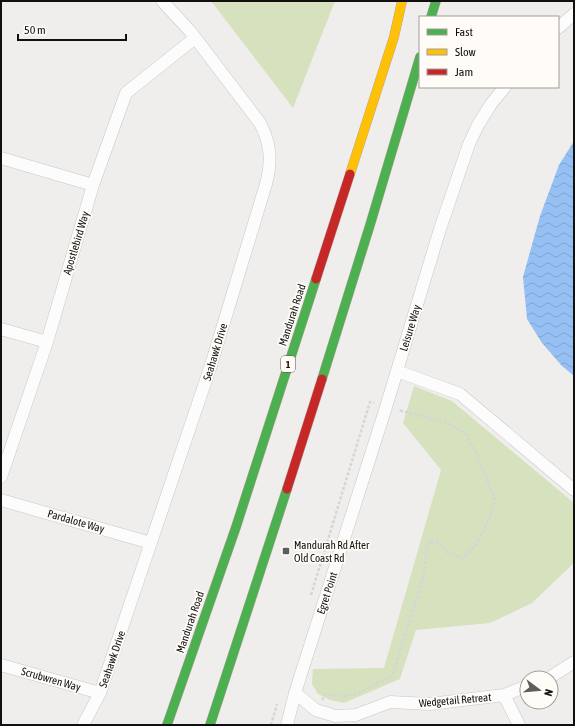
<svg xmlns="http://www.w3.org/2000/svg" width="575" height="726" viewBox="0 0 575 726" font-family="'Asap Condensed',sans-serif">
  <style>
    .park { fill: #d6e1be }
    .water { fill: url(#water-waves) }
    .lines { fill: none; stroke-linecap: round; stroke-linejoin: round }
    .street-casing { stroke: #c8c6c4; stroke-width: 13 }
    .fast-casing { stroke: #b5a49e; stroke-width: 10 }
    .slow-casing { stroke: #b5a49e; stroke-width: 10 }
    .jam-casing { stroke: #b5a49e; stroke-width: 10 }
    .path { stroke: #d6d5d5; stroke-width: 2.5; stroke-dasharray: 3 2; stroke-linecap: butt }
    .street { stroke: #fdfcfc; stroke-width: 12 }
    .fast { stroke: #4caf50; stroke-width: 9 }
    .slow { stroke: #ffc107; stroke-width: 9 }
    .jam { stroke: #c62828; stroke-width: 9 }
    .poi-dot { fill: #5f5e5c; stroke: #fffcf8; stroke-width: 1.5 }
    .labels { text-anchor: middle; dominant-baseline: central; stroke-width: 3.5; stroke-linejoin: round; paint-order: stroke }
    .shield { fill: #fffcf8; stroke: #585754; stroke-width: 1 }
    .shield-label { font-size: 10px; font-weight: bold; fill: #11100e }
    .street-label { font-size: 11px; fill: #11100e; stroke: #fffcf8 }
    .poi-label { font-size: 11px; fill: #11100e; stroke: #fffcf8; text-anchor: start }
  </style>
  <defs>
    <pattern id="water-waves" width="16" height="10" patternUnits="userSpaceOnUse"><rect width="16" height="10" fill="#96c0f4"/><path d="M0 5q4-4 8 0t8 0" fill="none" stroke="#80a4d0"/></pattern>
  </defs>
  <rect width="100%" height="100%" fill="#f0eeec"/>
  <path class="park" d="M211 1H335L293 108Z
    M414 386 452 401 574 503V563L532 603 490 623 416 630 400 679 344 703 330 700 318 694 312 684 313 669 384 668 441 470 403 423Z"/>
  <path class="water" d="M574 141V376L562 366 542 343 527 319 523 277 540 216 559 165Z"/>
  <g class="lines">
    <defs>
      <path id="street" d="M558 28 574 14
        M1 158 93 185
        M1 329 47 342
        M397 371 460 394 574 490
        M1 477 47 342 93 185 126 93 195 38
        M1 500 151 543
        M1 665 100 693
        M549 678 574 662
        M295 693 316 710 335 716 356 715 390 702 430 704 504 695 527 686
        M504 695 519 725
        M83 725 100 693 211 365 266 184C272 161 271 144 260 123L190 31 162 1
        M287 725 295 693 386 407 440 229 469 144 478 125 491 104 505 87"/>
      <path id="fast" d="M431 17 436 1
        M322 379 370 225 420 57
        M167 725 236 527 316 279
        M210 725 287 489"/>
      <path id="slow" d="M350 174 394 37 402 1"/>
      <path id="jam" d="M316 279 350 174
        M287 489 322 379"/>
    </defs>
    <use href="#street" class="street-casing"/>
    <use href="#fast" class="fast-casing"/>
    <use href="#slow" class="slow-casing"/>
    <use href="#jam" class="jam-casing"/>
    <path class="path" d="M311 595 370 402 374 403
      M322 700 326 694C358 702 364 686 392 677L423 579 427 547 430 541 440 543 448 553 462 558 475 546 489 520 495 500 477 455 466 434 448 423 398 410
      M271 725 277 704"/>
    <use href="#street" class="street"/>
    <use href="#fast" class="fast"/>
    <use href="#slow" class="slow"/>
    <use href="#jam" class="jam"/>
  </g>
  <rect class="poi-dot" x="282" y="547" width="8" height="8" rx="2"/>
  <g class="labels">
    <rect class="shield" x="281" y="356" width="14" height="16" rx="3"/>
    <g class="shield-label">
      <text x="288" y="364">1</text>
    </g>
    <g class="street-label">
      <text transform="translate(76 243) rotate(-73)">Apostlebird Way</text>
      <text transform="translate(292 315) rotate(-72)">Mandurah Road</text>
      <text transform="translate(410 328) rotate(-73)">Leisure Way</text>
      <text transform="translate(215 352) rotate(-73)">Seahawk Drive</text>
      <text transform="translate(76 521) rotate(16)">Pardalote Way</text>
      <text transform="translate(327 593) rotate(-72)">Egret Point</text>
      <text transform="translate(190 622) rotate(-71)">Mandurah Road</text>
      <text transform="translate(112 659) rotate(-71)">Seahawk Drive</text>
      <text transform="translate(51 679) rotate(16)">Scrubwren Way</text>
      <text transform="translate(455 700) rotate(-5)">Wedgetail Retreat</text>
    </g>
    <g class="poi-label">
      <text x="294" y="545">Mandurah Rd After<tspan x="294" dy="13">Old Coast Rd</tspan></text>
    </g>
  </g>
  <rect width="575" height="726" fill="none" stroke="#11100e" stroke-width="4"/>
  <rect x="419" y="16" width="140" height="72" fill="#fffcf8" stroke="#a09e9a"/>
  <rect x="427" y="29" width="20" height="6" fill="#4caf50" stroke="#a09e9a"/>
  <text x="455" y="36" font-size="12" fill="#11100e">Fast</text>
  <rect x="427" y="49" width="20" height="6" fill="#ffc107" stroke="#a09e9a"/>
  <text x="455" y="56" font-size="12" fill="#11100e">Slow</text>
  <rect x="427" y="69" width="20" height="6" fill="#c62828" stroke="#a09e9a"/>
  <text x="455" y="76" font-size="12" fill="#11100e">Jam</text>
  <g transform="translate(539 690) rotate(106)"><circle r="19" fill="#fffcf8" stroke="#a09e9a"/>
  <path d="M0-3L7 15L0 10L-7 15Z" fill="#5f5e5c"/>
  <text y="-6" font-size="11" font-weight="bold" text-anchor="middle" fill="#11100e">N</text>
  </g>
  <path d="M18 34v6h108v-6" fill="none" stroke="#11100e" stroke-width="2"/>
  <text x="24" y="34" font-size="12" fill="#11100e" stroke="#fffcf8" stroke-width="3" paint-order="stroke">50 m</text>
</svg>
